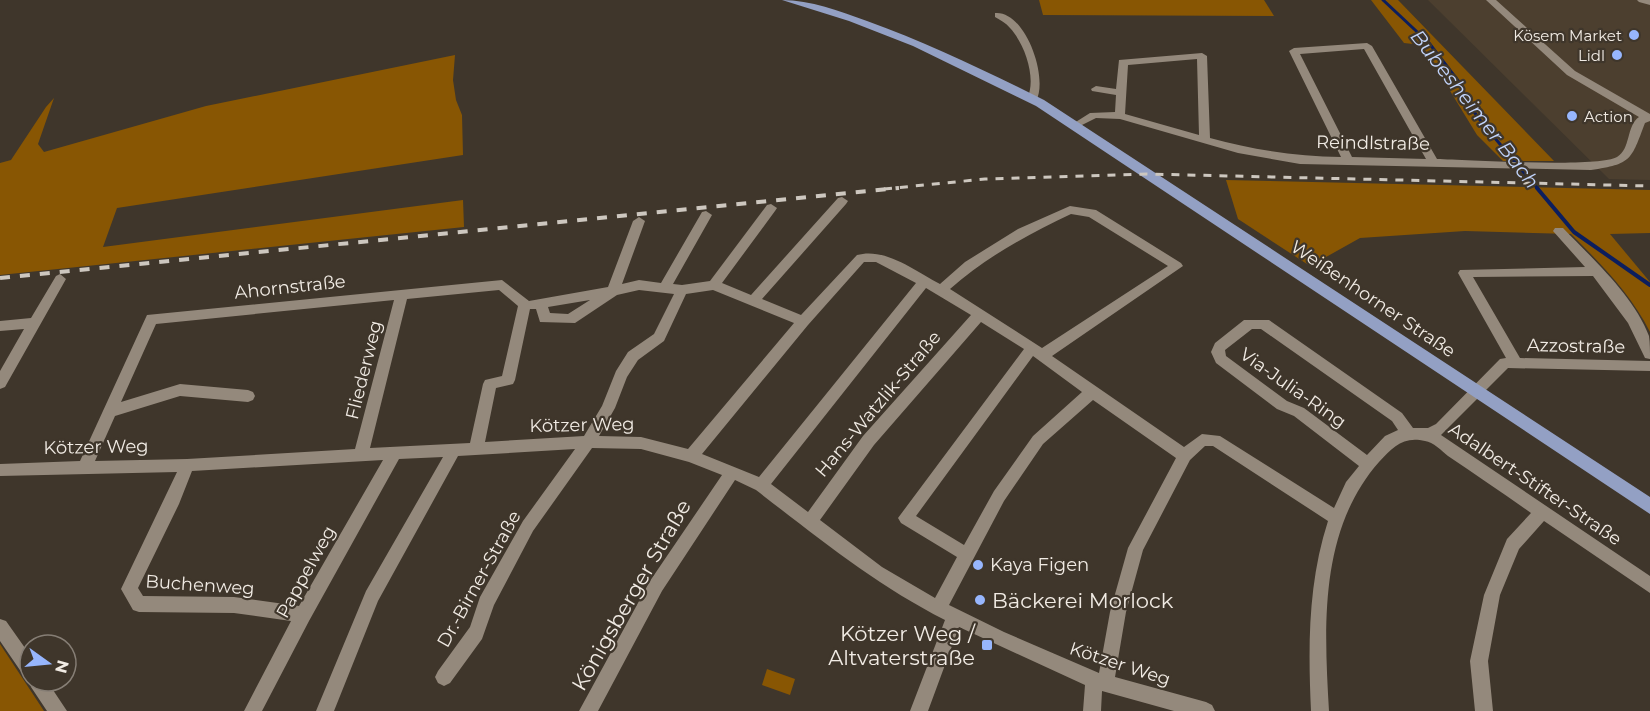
<svg xmlns="http://www.w3.org/2000/svg" width="1650" height="711" viewBox="0 0 1650 711" font-family="Montserrat,sans-serif">
  <style>
    .built { fill: #4c3f2f }
    .green { fill: #885603 }
    .lines { fill: none; stroke-linecap: round; stroke-linejoin: round }
    .stream-far1 { stroke: #0c1e5e; stroke-width: 3 }
    .stream { stroke: #0c1e5e; stroke-width: 4 }
    .minor { fill: #94897c; fill-rule: evenodd }
    .major { fill: #93a0c4; fill-rule: evenodd }
    .rail-far1 { stroke: #cdc7bf; stroke-width: 3; stroke-dasharray: 8 8; stroke-linecap: butt }
    .rail { stroke: #cdc7bf; stroke-width: 4; stroke-dasharray: 10 10; stroke-linecap: butt }
    .poi-dot { fill: #97b6fd; stroke: #3f362b; stroke-width: 2 }
    .labels { text-anchor: middle; dominant-baseline: central; stroke-width: 4.5; stroke-linejoin: round; paint-order: stroke }
    .far-poi-label { font-size: 15px; fill: #f1ebe4; stroke: #3f362b; text-anchor: end }
    .street-label { font-size: 18px; fill: #f1ebe4; stroke: #3f362b }
    .poi-label { font-size: 18px; fill: #f1ebe4; stroke: #3f362b; text-anchor: start }
    .water-label { font-size: 20px; font-style: italic; fill: #c1d3fa; stroke: #3f362b }
    .near-street-label { font-size: 21px; fill: #f1ebe4; stroke: #3f362b }
    .near-poi-label { font-size: 21px; fill: #f1ebe4; stroke: #3f362b; text-anchor: start }
  </style>
  <rect width="100%" height="100%" fill="#3f362b"/>
  <path class="built" d="M1428 0H1650V180L1609 179Z"/>
  <path class="green" d="M1039 0H1264L1274 16 1043 15Z
    M1371 0H1398L1554 161H1503L1477 135 1422 45 1404 43Z
    M455 55 453 80 456 100 462 115 463 155 117 208 103 247 463 200 464 227 0 275V163L11 160 46 107 54 98 38 144 44 152 206 106Z
    M1226 180 1650 190V233L1610 234 1650 282V332C1631 294 1601 264 1571 234L1465 231 1360 238 1310 266 1238 219Z
    M0 644 44 711H0Z
    M767 669 795 679 790 695 762 685Z"/>
  <g class="lines">
    <path class="stream-far1" d="M1383 0 1429 43 1459 82 1469 105 1483 124 1538 189"/>
    <path class="stream" d="M1537 188 1574 232 1650 285"/>
    <path class="minor" d="M1486 0H1496L1575 71 1650 114V121L1645 123C1631 160 1632 164 1591 170L1300 164 1238 153 1120 119 1096 118 1076 128 1071 125 1090 113 1115 112 1116 95 1092 91 1091 89 1096 86 1116 89 1119 60 1202 53 1207 56 1210 138C1253 150 1296 156 1341 157L1289 51 1294 48 1367 43 1372 46 1437 159C1468 160 1597 168 1617 157 1631 149 1626 126 1639 117L1567 75ZM1364 49 1426 159 1352 157 1300 54ZM1197 59 1199 135 1125 114 1128 65Z
      M1637 0H1650V5L1639 2Z
      M995 13C1025 10 1049 78 1036 101H1028L1027 99C1037 79 1025 44 1010 28 1006 23 1000 20 995 17Z
      M842 197 848 201 846 204 762 299 801 315 857 255C885 247 915 271 940 284L965 262 1018 229 1070 206 1096 210 1181 263 1183 266 1052 356 1184 447 1202 434 1220 436 1334 508 1346 482 1359 466 1294 416 1277 409 1216 363 1211 352 1215 343 1244 320H1269L1402 413 1413 428H1428L1436 424 1500 359 1506 358 1458 273 1460 270 1585 267 1553 231 1555 228H1563C1592 258 1634 296 1649 336 1650 343 1650 352 1650 359L1645 358 1628 323 1593 276 1473 277 1520 358 1650 361V371L1508 368 1441 435 1650 576V593L1544 521 1519 549 1500 595 1488 661 1493 711H1475L1470 661 1484 595 1507 539 1531 513C1504 494 1476 475 1448 456 1442 451 1433 442 1425 441 1403 436 1393 447 1379 462 1319 530 1324 626 1329 711H1311C1308 646 1308 583 1328 521L1213 446H1205L1190 460 1143 550 1126 612 1115 677 1206 702 1212 705 1215 711H1174L1102 691 1101 711H1083L1085 685 959 627 928 711H910L945 620C876 585 817 537 756 490L735 480 662 591 598 711H579L650 581 722 475 689 462 641 449 592 448 533 531 494 605 482 639 450 683 444 686 438 683 435 677 438 671 470 627 480 597 523 521 575 449 458 456 378 601 334 711H316L366 591 443 457 399 459 309 621 262 711H244L291 621 234 613 139 612 133 610 121 589 177 472 0 476V464L80 461 147 315 502 280 529 301 608 287 633 221 639 217 645 221 622 284 639 280 661 283 702 212 706 211 712 215 673 284 682 285 710 281 767 205 771 204 777 208 775 211 722 283 751 295 838 198ZM1071 214 1089 217 1168 266 1042 348 950 289C986 257 1027 235 1071 214ZM864 262H876L916 283 759 477 702 454 808 325ZM926 288 971 315 863 436 808 512 771 484ZM499 290 518 306 502 376 485 380 483 384 470 443 370 448 407 299ZM639 290 674 294 654 334 628 352 616 371 602 406 584 436 485 442 496 388 513 384 515 380 530 309H536L540 322 575 323 617 295ZM713 290 794 323 688 449 641 437 599 436 615 408 627 377 638 360 664 341 686 294ZM394 300 355 449 187 459 95 461 115 416 180 396 248 402 253 400 255 396 253 392 248 390 180 384 121 402 156 324ZM590 300 568 314 550 313 548 307ZM981 322 1024 349 898 518 901 523 957 557 935 598 882 567 820 520 874 445ZM1252 329H1261L1392 421 1398 430 1385 436 1367 455 1304 408 1287 401 1226 356 1225 350ZM1033 356 1082 392 1033 436 994 491 964 545 916 516ZM1093 400 1176 458 1128 548 1110 612 1099 673 1004 632 949 605 1004 501 1043 444ZM383 460 299 606 234 597 143 596 138 588 179 504 192 471Z
      M60 274 66 279 5 387 0 389V371L24 329 0 331V321L31 318 56 276Z
      M0 619 6 621 30 655V681H47L67 711H47L31 687 29 678 24 676 0 641Z"/>
    <path class="major" d="M782 0C811 0 839 11 867 21 928 43 986 71 1044 100L1650 497V514L1036 106 913 46 849 21Z"/>
    <path class="rail-far1" d="M884 189 985 179 1147 174 1650 186"/>
    <path class="rail" d="M0 278 899 188"/>
  </g>
  <g class="poi-dot">
    <circle cx="1634" cy="35" r="6"/>
    <circle cx="1617" cy="55" r="6"/>
    <circle cx="1572" cy="116" r="6"/>
    <circle cx="978" cy="565" r="6"/>
    <circle cx="980" cy="600" r="6"/>
    <rect x="981" y="639" width="12" height="12" rx="3"/>
  </g>
  <g class="labels">
    <g class="far-poi-label">
      <text x="1622" y="35">Kösem Market</text>
      <text x="1605" y="55">Lidl</text>
      <text x="1584" y="116" text-anchor="start">Action</text>
    </g>
    <g class="street-label">
      <text transform="translate(1373 143) rotate(1)">Reindlstraße</text>
      <text transform="translate(290 287) rotate(-6)">Ahornstraße</text>
      <text transform="translate(1373 299) rotate(34)">Weißenhorner Straße</text>
      <text transform="translate(1576 346) rotate(1)">Azzostraße</text>
      <text transform="translate(364 370) rotate(-76)">Fliederweg</text>
      <text transform="translate(1293 388) rotate(35)">Via-Julia-Ring</text>
      <text transform="translate(878 404) rotate(-50)">Hans-Watzlik-Straße</text>
      <text transform="translate(582 425) rotate(-1)">Kötzer Weg</text>
      <text transform="translate(96 447) rotate(-1)">Kötzer Weg</text>
      <text transform="translate(1535 484) rotate(34)">Adalbert-Stifter-Straße</text>
      <text transform="translate(306 572) rotate(-61)">Pappelweg</text>
      <text transform="translate(479 579) rotate(-61)">Dr.-Birner-Straße</text>
      <text transform="translate(200 585) rotate(4)">Buchenweg</text>
      <text transform="translate(1120 664) rotate(18)">Kötzer Weg</text>
    </g>
    <g class="poi-label">
      <text x="990" y="565">Kaya Figen</text>
    </g>
    <g class="water-label">
      <text transform="translate(1475 109) rotate(52)">Bubesheimer Bach</text>
    </g>
    <g class="near-street-label">
      <text transform="translate(631 595) rotate(-60)">Königsberger Straße</text>
    </g>
    <g class="near-poi-label">
      <text x="992" y="600">Bäckerei Morlock</text>
      <text x="975" y="633" text-anchor="end">Kötzer Weg /<tspan x="975" dy="24">Altvaterstraße</tspan></text>
    </g>
  </g>
  <g transform="translate(48 663) rotate(105)"><circle r="28" fill="#3f362b" stroke="#867e75" stroke-width="1.5"/>
  <path d="M0-4.5L10 22L0 15L-10 22Z" fill="#97b6fd"/>
  <text y="-9" font-size="16" font-weight="bold" text-anchor="middle" fill="#f1ebe4">N</text>
  </g>
</svg>
